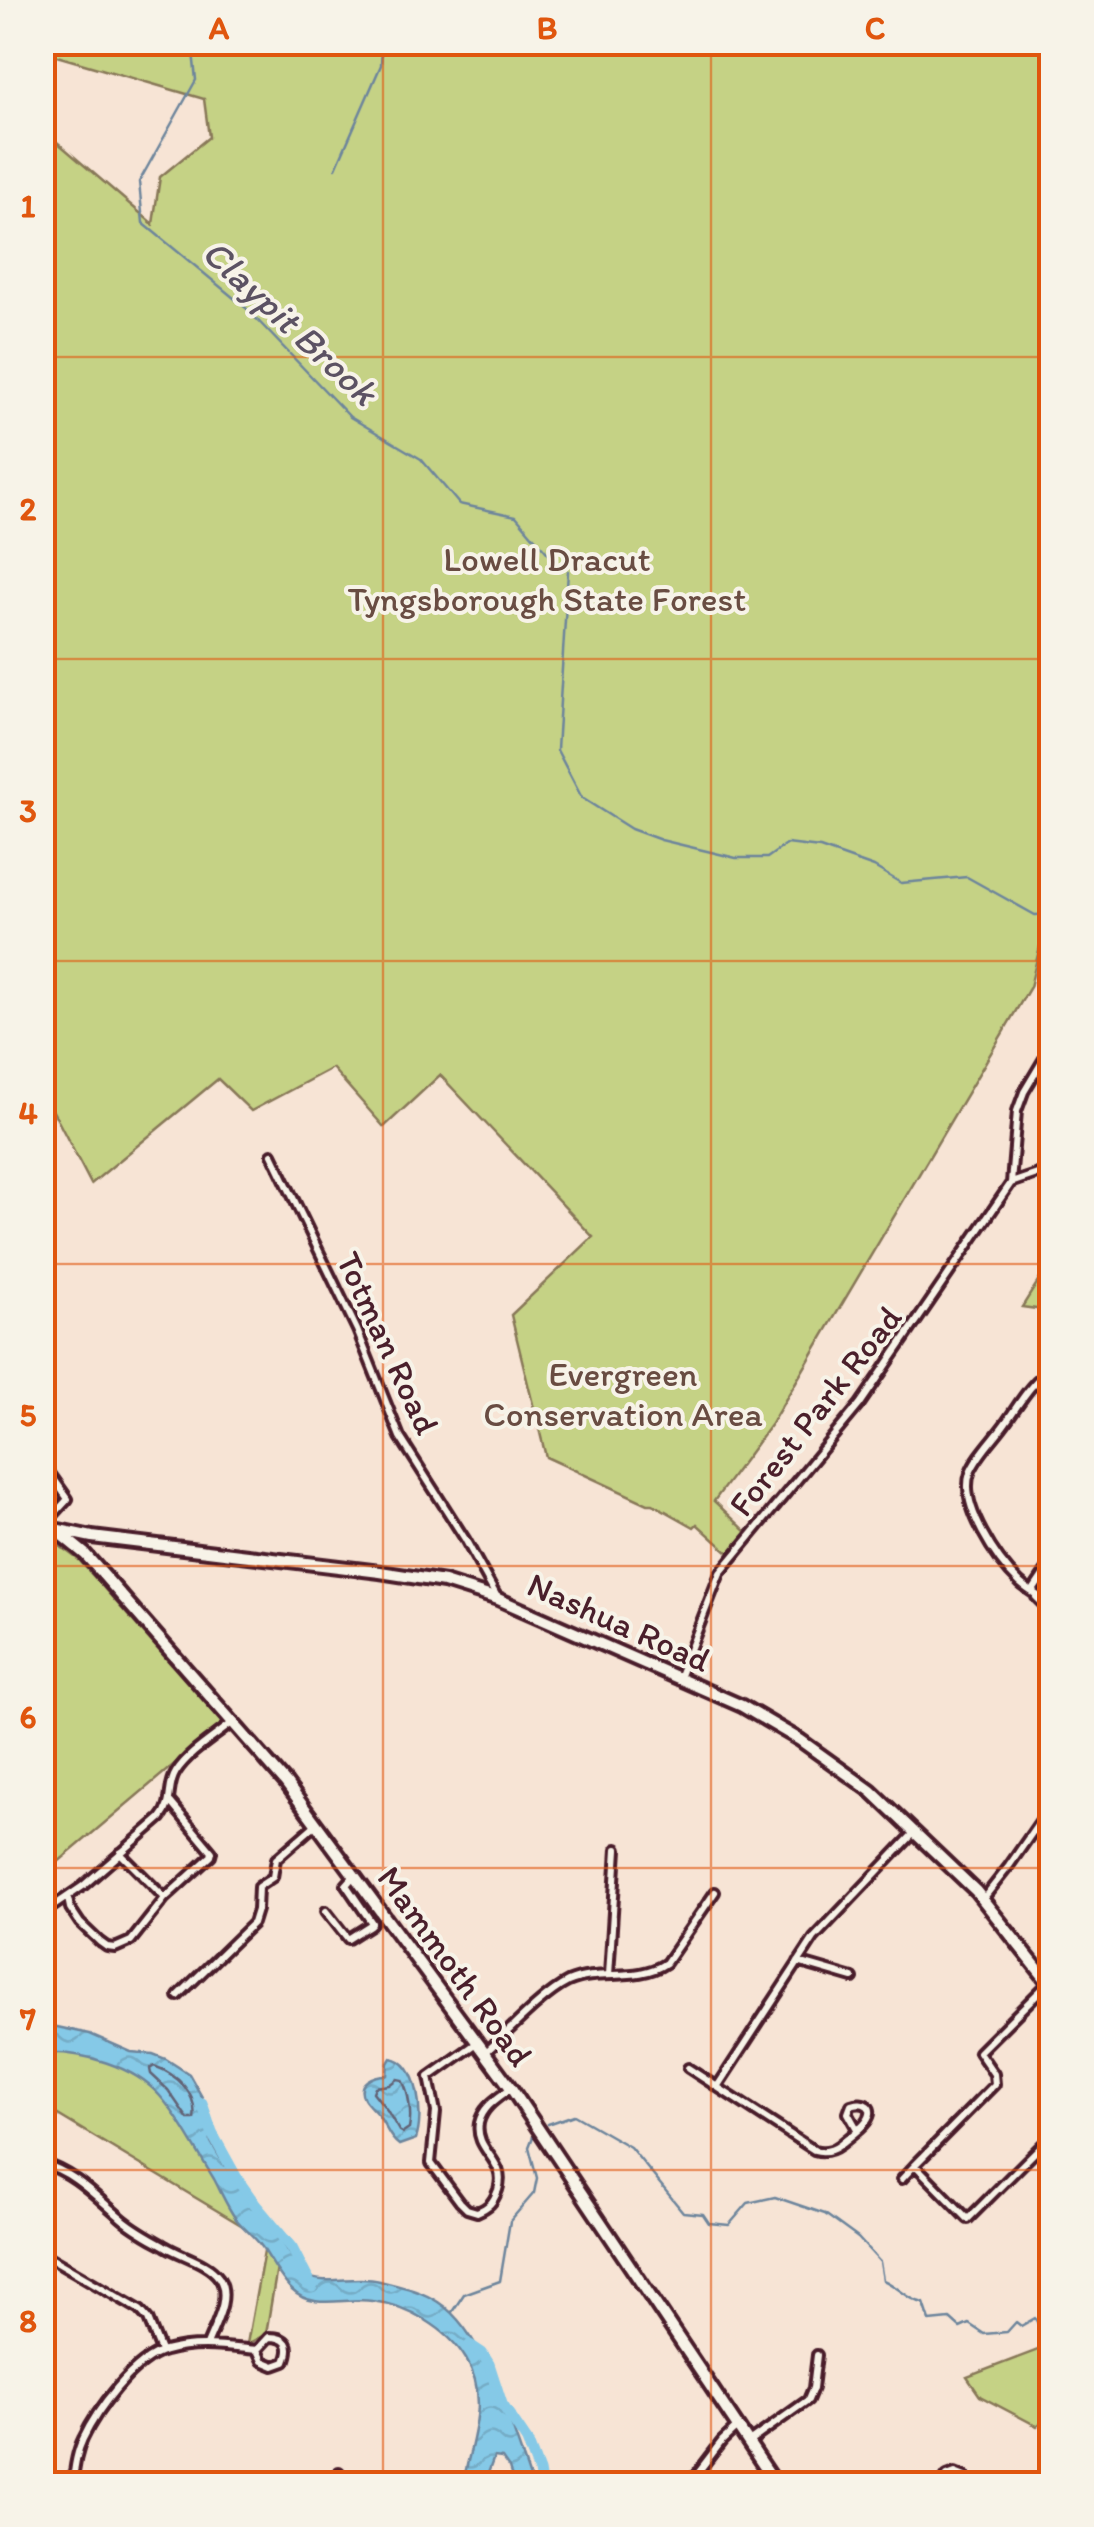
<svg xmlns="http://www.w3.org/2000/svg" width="1094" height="2527" viewBox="0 0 1094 2527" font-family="Itim,sans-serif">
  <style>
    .forest { fill: url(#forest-firs); stroke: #887858; stroke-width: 2.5 }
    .park { fill: #c5d285; stroke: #887858; stroke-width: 2.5 }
    .water { fill: url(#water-waves); stroke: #6d859c; stroke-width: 2.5 }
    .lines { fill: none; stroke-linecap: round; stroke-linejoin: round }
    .shore { stroke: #626376; stroke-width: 2.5 }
    .stream { stroke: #6d859c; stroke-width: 2.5 }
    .river { stroke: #85c9e7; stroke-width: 11 }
    .minor-casing { stroke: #4a1f2b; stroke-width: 14 }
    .secondary-casing { stroke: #4a1f2b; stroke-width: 18 }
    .minor { stroke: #f7f3e8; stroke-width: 6 }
    .secondary { stroke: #f7f3e8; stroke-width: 10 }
    .grid { fill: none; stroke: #e0560e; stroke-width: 2.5; stroke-opacity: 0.55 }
    .labels { text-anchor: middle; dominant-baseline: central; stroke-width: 8; stroke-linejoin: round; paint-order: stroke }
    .park-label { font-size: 35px; fill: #694c42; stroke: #f7f3e8 }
    .street-label { font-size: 35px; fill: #4a1f2b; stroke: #f7f3e8 }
    .water-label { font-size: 38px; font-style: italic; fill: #5c5263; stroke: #f7f3e8 }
    .neatline { fill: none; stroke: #e0560e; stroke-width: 4 }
    .grid-label { font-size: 32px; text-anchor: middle; font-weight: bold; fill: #e0560e }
  </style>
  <defs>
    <pattern id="forest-firs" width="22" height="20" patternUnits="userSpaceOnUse" patternTransform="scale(2.5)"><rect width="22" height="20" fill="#c5d285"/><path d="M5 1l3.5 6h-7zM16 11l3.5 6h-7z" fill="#abb473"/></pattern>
    <pattern id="water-waves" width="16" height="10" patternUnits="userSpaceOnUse" patternTransform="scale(2.5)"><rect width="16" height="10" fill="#85c9e7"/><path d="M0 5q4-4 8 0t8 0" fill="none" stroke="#74acc6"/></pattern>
  </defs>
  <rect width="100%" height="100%" fill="#f7e4d5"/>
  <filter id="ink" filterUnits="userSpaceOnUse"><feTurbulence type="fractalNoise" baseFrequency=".01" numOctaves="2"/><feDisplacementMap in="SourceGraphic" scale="20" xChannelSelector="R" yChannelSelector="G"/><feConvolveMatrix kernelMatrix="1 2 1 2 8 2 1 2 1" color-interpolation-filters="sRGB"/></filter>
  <g filter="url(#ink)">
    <path class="forest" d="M43 137C55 181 49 206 43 250Z"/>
    <path class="park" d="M43 42 1051 43V908L1049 909 1030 987 771 1424 714 1501 748 1533 730 1554 697 1524 694 1527 653 1504H648L546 1457 511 1315 593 1237 440 1075 384 1127 332 1068 251 1111 218 1079 91 1184 43 1092 42 250 52 180 43 130 153 224 160 177 209 137 204 99 43 52Z
      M1051 1261V1311L1022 1307Z
      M57 1544 79 1560 223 1723 57 1863 43 1873 42 1565Z
      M42 2044 105 2054 181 2088 216 2164 281 2244 266 2334 247 2344 266 2240 43 2106Z
      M1051 2345V2414L1037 2426 980 2396 967 2377Z"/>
    <path class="water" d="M43 2024 90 2034 131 2052 153 2054 166 2059 189 2074 203 2099 211 2142 225 2166 257 2203 304 2275C328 2287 354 2274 380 2281 399 2286 420 2290 438 2302 486 2333 513 2431 532 2484H514L509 2468 502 2458 494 2457 484 2484H463C470 2443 491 2400 466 2359 448 2329 408 2305 372 2301 346 2297 313 2311 292 2290 280 2279 271 2260 262 2247 254 2236 244 2229 236 2219 227 2207 221 2192 214 2179 197 2152 181 2120 160 2096 134 2066 81 2051 43 2053Z
      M391 2058C419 2061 424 2117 416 2139L399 2145C389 2138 387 2128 380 2118 376 2111 368 2106 364 2099 355 2082 374 2075 387 2075L388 2063Z"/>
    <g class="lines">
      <path class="shore" d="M154 2066C177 2074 198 2094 194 2119H188L168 2090 151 2074 150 2069Z
        M397 2079 402 2080C409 2093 412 2114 409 2129L403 2133 399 2131 387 2110 373 2092 375 2087 389 2085Z"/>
      <path class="stream" d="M192 42 196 80 139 182 143 223 246 308 350 417 421 459 459 504 516 516 557 564
        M336 168 381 65 382 42
        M568 571 557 750 582 798 631 829 661 840 736 858H767L787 844 820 848 874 867 901 883 967 877 1035 915 1052 914
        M548 2124 574 2115 630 2147 683 2212 703 2214 709 2223 729 2225 748 2203 775 2197 825 2214 858 2238 880 2262 883 2280C899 2287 908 2300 924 2303L930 2321 950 2319 960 2328 969 2324 984 2334 1007 2332 1016 2322 1021 2326 1035 2318 1039 2326 1052 2330
        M452 2312 464 2294 500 2281 510 2221 534 2193 537 2178 529 2147 534 2134"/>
      <path class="river" d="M202 2103 212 2133 238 2180 255 2204 292 2248 312 2287
        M470 2345 482 2353 489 2364 502 2404 527 2441 539 2472 541 2484"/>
      <defs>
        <path id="minor" d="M272 1154 357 1330 400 1437 465 1539 497 1597
          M1011 1183 1052 1169
          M1052 1369C1032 1380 1019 1404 1006 1422 995 1438 977 1455 970 1473 959 1505 997 1561 1020 1583 1030 1592 1041 1597 1052 1605
          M42 1462 68 1499 47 1522
          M42 1549 56 1530
          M1032 1592 1052 1562
          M1036 1597 1052 1613
          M679 1678 720 1573 860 1404 1011 1183 1017 1111 1024 1092 1052 1045
          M120 1853 165 1898
          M68 1898 70 1908 80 1923 100 1942 107 1947 115 1948 131 1941 165 1898 211 1856 212 1852 171 1803
          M983 1899 1009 1866 1052 1804
          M326 1911 348 1939 370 1925 372 1923 346 1885 354 1876
          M42 1914 83 1886 161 1818C174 1802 166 1788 176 1772 189 1752 215 1737 233 1722
          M798 1962 853 1978
          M609 1975 617 1849
          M1048 1983 979 2052 994 2074 995 2084 915 2165 968 2219 1052 2135
          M178 1996 253 1923 257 1910 258 1887 273 1877 276 1859 315 1825
          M477 2043 429 2077 436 2112 431 2163 460 2202 467 2209 477 2212C489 2207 493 2203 498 2190 508 2160 474 2152 479 2123 483 2106 498 2098 511 2088
          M485 2053C507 2033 542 1995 568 1982 599 1968 637 1983 666 1963L715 1892
          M688 2068 814 2150C824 2153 832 2151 840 2145 848 2138 860 2130 866 2122 877 2107 864 2100 851 2105L848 2113 857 2129
          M717 2087 814 1938 915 1832
          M42 2163C75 2173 94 2195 119 2216 133 2229 149 2237 165 2246 181 2256 208 2262 219 2278 232 2298 214 2326 207 2345
          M902 2179 915 2165
          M42 2253 140 2310 148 2319 161 2351
          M749 2442 808 2400 813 2388 817 2355
          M73 2484C74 2469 76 2453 83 2439 96 2411 134 2359 165 2351 196 2342 226 2347 257 2350L262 2361 274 2366 285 2362C292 2345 287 2337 269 2337L257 2350
          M339 2484V2472
          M673 2484 679 2481 688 2484
          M689 2484 722 2441 737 2427
          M942 2484 947 2476 955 2473 965 2477 969 2484"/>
        <path id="secondary" d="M42 1519 85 1554 286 1783 511 2088 776 2484
          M59 1530 92 1537 380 1572 444 1582 498 1599 742 1706 800 1740 871 1791 976 1891 1052 1987"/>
      </defs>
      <use href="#minor" class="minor-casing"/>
      <use href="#secondary" class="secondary-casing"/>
      <use href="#minor" class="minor"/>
      <use href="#secondary" class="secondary"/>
    </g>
  </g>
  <path class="grid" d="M383 42V2484M711 42V2484M42 357H1052M42 659H1052M42 961H1052M42 1264H1052M42 1566H1052M42 1868H1052M42 2170H1052"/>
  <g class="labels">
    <g class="park-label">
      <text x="547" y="559">Lowell Dracut<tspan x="547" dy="40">Tyngsborough State Forest</tspan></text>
      <text x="623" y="1374">Evergreen<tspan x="623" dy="40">Conservation Area</tspan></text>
    </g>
    <g class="street-label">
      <text transform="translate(388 1343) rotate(65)">Totman Road</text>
      <text transform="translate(815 1411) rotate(-52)">Forest Park Road</text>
      <text transform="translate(619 1622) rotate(24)">Nashua Road</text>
      <text transform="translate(455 1966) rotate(54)">Mammoth Road</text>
    </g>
    <g class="water-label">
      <text transform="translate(290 322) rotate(43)">Claypit Brook</text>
    </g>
  </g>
  <rect width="1094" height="2527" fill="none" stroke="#f7f3e8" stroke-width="110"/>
  <rect x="55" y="55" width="984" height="2417" class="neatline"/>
  <g class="grid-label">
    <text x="219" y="39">A</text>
    <text x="547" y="39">B</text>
    <text x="875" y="39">C</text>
    <text x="28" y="217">1</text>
    <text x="28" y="520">2</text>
    <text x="28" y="822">3</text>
    <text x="28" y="1124">4</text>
    <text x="28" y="1426">5</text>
    <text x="28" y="1728">6</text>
    <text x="28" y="2030">7</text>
    <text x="28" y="2332">8</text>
  </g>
</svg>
